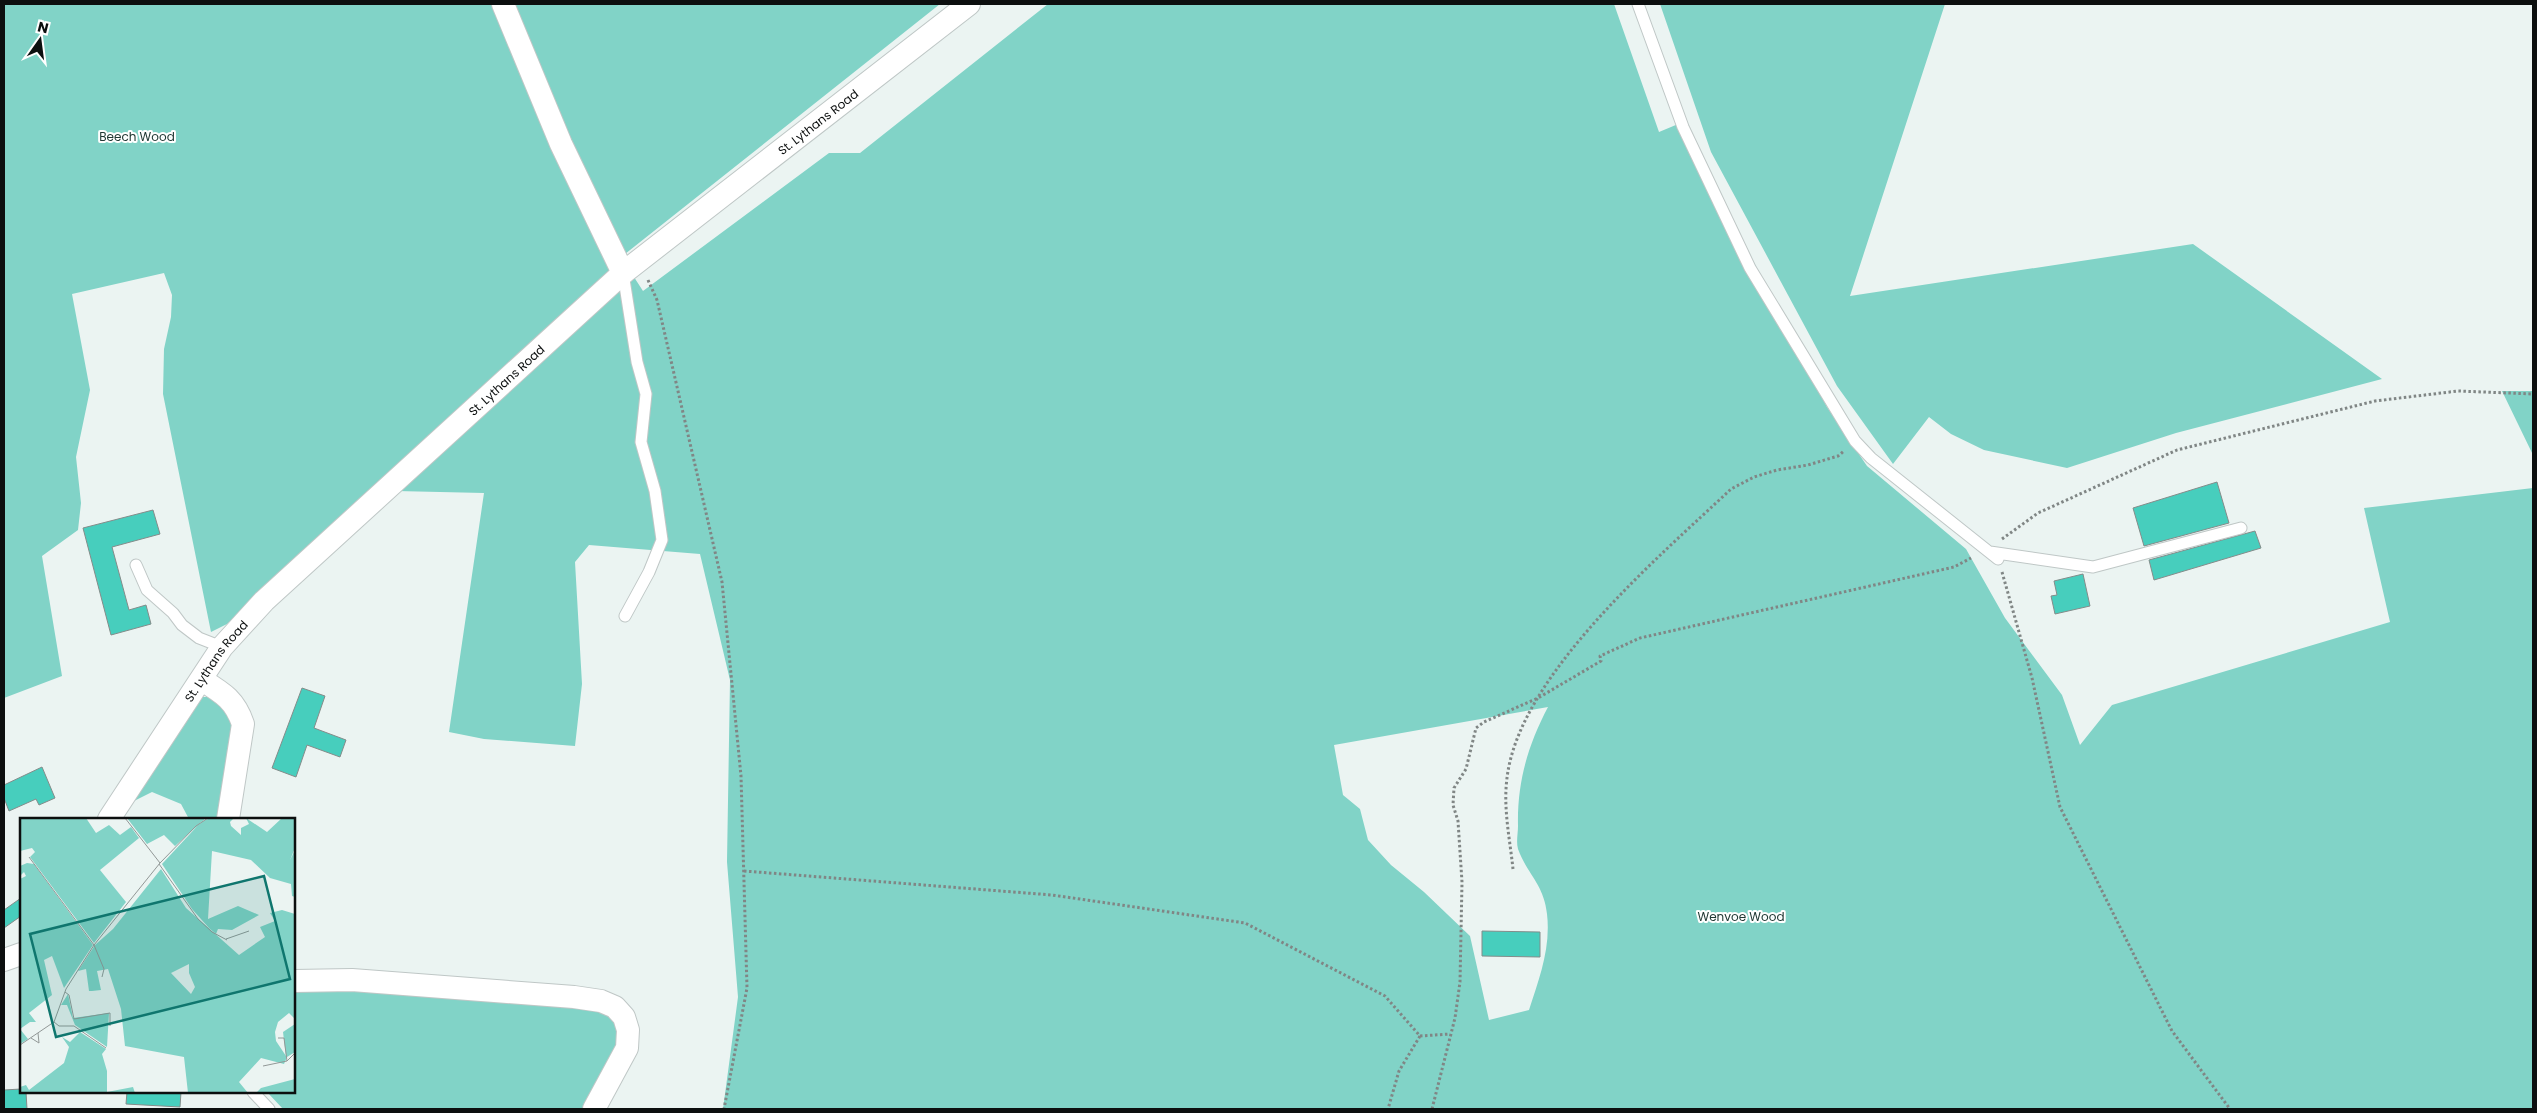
<svg xmlns="http://www.w3.org/2000/svg" width="2537" height="1113" viewBox="0 0 2537 1113" font-family="Poppins,sans-serif">
  <style>
    .green { fill: #81d3c7; fill-rule: evenodd }
    .building { fill: #47cebd; stroke: #848c8a }
    .lines { fill: none; stroke-linecap: round; stroke-linejoin: round }
    .lane-casing { stroke: #bfc7c6; stroke-width: 13 }
    .street-casing { stroke: #bfc7c6; stroke-width: 24 }
    .path { stroke: #808685; stroke-width: 3; stroke-dasharray: 2.5 2.5; stroke-linecap: butt }
    .lane { stroke: #fff; stroke-width: 11 }
    .street { stroke: #fff; stroke-width: 22 }
    .labels { text-anchor: middle; dominant-baseline: central; stroke-width: 4; stroke-linejoin: round; paint-order: stroke }
    .street-label { font-size: 12px; fill: #0c0f0f; stroke: #fff }
    .park-label { font-size: 12px; fill: #213834; stroke: #fff }
    .inset-road { fill: none; stroke: #929897; stroke-width: 1 }
    .view { fill: #0f766e; fill-opacity: 0.15; stroke: #0f766e; stroke-width: 2.5 }
    .inset-edge { fill: none; stroke: #0c0f0f; stroke-width: 2.5 }
  </style>
  <rect width="100%" height="100%" fill="#ebf4f2"/>
  <path class="green" d="M4 4H492L611 271 227 624 211 632 163 394 164 349 171 317 172 295 164 273 72 294 90 390 76 457 81 503 78 530 42 556 62 676 4 698Z
    M509 4H940L625 254 588 187Z
    M1048 4H1614L1659 132 1683 122 1827 407 1867 466 1966 549 2005 618 2062 695 2080 745 2112 705 2390 622 2364 508 2533 488V1109H723L738 997 727 862 730 680 700 554 589 545 575 562 582 684 575 746 484 739 449 732 484 493 396 491 632 274 643 291 829 153H860ZM1548 707C1528 745 1517 782 1518 826 1518 833 1516 842 1518 849 1527 874 1544 884 1547 914 1551 948 1539 979 1529 1010L1489 1020 1470 936 1424 892 1391 865 1368 840 1360 809 1343 795 1334 745Z
    M1660 4H1945L1850 296 2193 244 2382 379 2176 433 2067 468 1984 450 1951 434 1929 417 1893 464 1837 386 1711 152Z
    M2502 391H2533V455Z
    M202 697H208L233 711 225 819H189L181 804 152 792 128 804Z
    M294 986 609 1010 623 1037 588 1109H283L267 1092H294Z"/>
  <path class="building" d="M2217 482 2229 523 2144 546 2133 508Z
    M153 510 160 534 112 547 129 610 146 605 151 624 111 635 83 528Z
    M2255 531 2261 548 2154 580 2149 560Z
    M2083 574 2090 606 2055 614 2051 596 2057 595 2054 581Z
    M302 688 325 696 314 728 346 740 340 757 307 745 296 777 272 768Z
    M42 767 55 798 39 805 36 799 9 811 4 798V785Z
    M21 898V916L4 928V910Z
    M1482 931 1540 932V957L1482 956Z
    M21 1089V1092H26L27 1109H4V1090Z
    M127 1092H181L180 1107 126 1104Z"/>
  <g class="lines">
    <defs>
      <path id="lane" d="M1638 4 1683 127 1750 268 1855 441 1871 458 1998 559
        M623 273 637 362 646 394 641 442 655 491 662 540 649 572 625 616
        M1990 552 2093 567 2241 528
        M136 565 147 590 173 613 182 625 199 638 222 647
        M253 1092 269 1109"/>
      <g id="street">
        <path d="M503 4 561 144 623 273"/>
        <path d="M202 680C223 693 235 700 243 724L228 819"/>
        <path id="s1" d="M109 819 222 647 264 601 623 273 969 4"/>
        <path d="M4 960 21 954"/>
        <path d="M294 981 352 980 574 997 601 1001 615 1007 624 1017 628 1030 627 1048 594 1109"/>
      </g>
    </defs>
    <use href="#lane" class="lane-casing"/>
    <use href="#street" class="street-casing"/>
    <path class="path" d="M648 280 657 300 722 582 741 776 747 988 724 1109
      M2002 539 2038 513 2177 450 2375 401 2458 391 2533 394
      M2002 572 2032 678 2060 807 2172 1031 2230 1109
      M1513 869C1510 840 1503 808 1507 778 1519 675 1659 557 1731 489L1754 477 1777 470 1808 465 1838 456 1844 451
      M744 871 1052 895 1245 923 1385 996 1420 1036 1399 1071 1388 1109
      M1420 1036 1450 1034
      M1432 1109 1455 1018 1460 982 1462 882 1458 821 1453 805 1454 788 1466 769 1476 728 1484 722 1538 698 1601 661 1600 656 1640 638 1954 567 1971 558"/>
    <use href="#lane" class="lane"/>
    <use href="#street" class="street"/>
  </g>
  <g class="labels">
    <g class="street-label">
      <text stroke="none"><textPath href="#s1" startOffset="1001">St. Lythans Road</textPath></text>
      <text stroke="none"><textPath href="#s1" startOffset="596">St. Lythans Road</textPath></text>
      <text stroke="none"><textPath href="#s1" startOffset="191">St. Lythans Road</textPath></text>
    </g>
    <g class="park-label">
      <text x="137" y="136">Beech Wood</text>
      <text x="1741" y="916">Wenvoe Wood</text>
    </g>
  </g>
  <g transform="translate(20 818)">
    <rect width="275" height="275" fill="#ebf4f2"/>
    <path d="M0 0H66L76 15 89 7 100 17 111 9 119 20 80 52 106 84 74 125 10 39 15 34 12 30 0 33ZM107 0H186L155 28 144 17 127 26ZM190 0H214L210 4 211 8 221 17V10L229 6 226 0 247 14 262 0H275V30L270 42 275 32V79L272 78 271 66 250 60 231 42 192 33 188 101 218 88 239 97 212 112 198 111 196 116 189 110 172 91 142 46 181 4ZM7 45 14 46 73 127 44 170 32 138 24 142 32 177 9 195 16 204H10L0 211 8 221 0 226V61L6 58 4 54 0 58V48ZM141 51 166 90 219 137 245 119 240 109 255 103 250 95 262 92 275 96V201L269 195 258 204 255 214 256 223 266 238 263 214 275 206V234L267 239 264 246 241 240 219 264 228 275H168L164 239 105 228 101 191 88 151 77 153 81 172 72 173H69L66 151 58 153 75 127 93 111ZM169 146V155L175 169 171 176 151 155ZM48 176 53 200 89 195 87 229 55 207 47 187H41ZM60 214 86 231 82 236 87 253V274L113 269 115 275H0V269L6 267 9 272 44 245 49 229 42 219 50 224ZM275 261V275H236L241 270Z" fill="#81d3c7" fill-rule="evenodd"/>
    <path class="inset-road" d="M105 0 140 45M9 39 74 127 84 151 82 159M139 46 178 101 192 114 207 122M206 121 229 113M45 174 49 177 54 201 90 195V208M34 204 39 208H54L86 230M11 220 19 225 18 215M258 220H264L267 243M0 227 34 204 46 171 74 127 140 45 176 8 188 0M243 248 267 243 275 235"/>
    <path class="view" d="M244 58 270 161 36 219 10 116Z"/>
    <rect width="275" height="275" class="inset-edge"/>
  </g>
  <rect width="2537" height="1113" fill="none" stroke="#0c0f0f" stroke-width="10"/>
  <g transform="translate(40 40) rotate(14)" stroke="#ffffff" stroke-width="4" paint-order="stroke">
  <path d="M0-4L9 19L0 12L-9 19Z" fill="#0c0f0f"/>
  <text y="-8" font-size="14" font-weight="bold" text-anchor="middle" fill="#0c0f0f">N</text>
  </g>
</svg>
